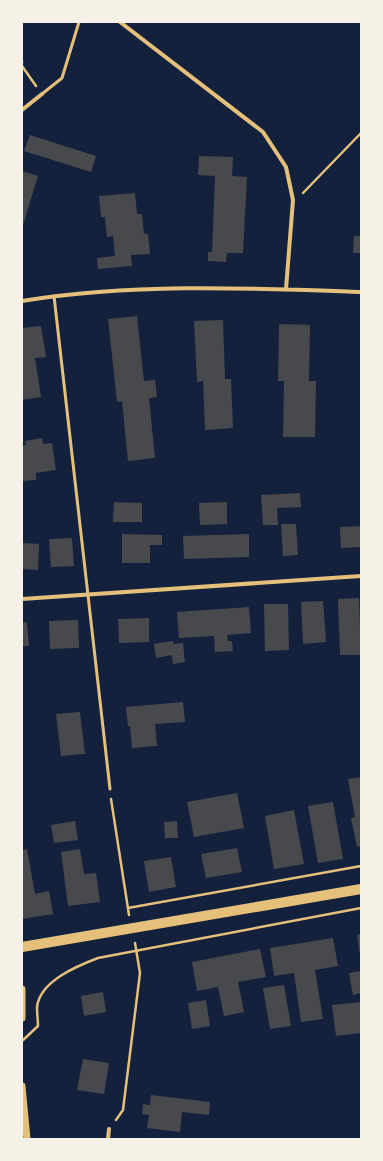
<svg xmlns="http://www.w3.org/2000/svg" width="383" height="1161" viewBox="0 0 383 1161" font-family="'Public Sans',sans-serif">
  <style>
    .building { fill: #48494c }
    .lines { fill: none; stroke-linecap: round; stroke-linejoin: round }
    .path { stroke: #e5c07b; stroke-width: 2.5 }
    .service { stroke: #e5c07b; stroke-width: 3 }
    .minor { stroke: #e5c07b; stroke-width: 4 }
    .tertiary { stroke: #e5c07b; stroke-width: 7 }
    .primary { stroke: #e5c07b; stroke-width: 10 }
  </style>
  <rect width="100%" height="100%" fill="#14213d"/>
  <path class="building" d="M30 135 96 156 91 172 24 151Z
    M199 156 233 157 232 176 247 177 243 253H227L226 262 208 261V252H212L215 176 198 175Z
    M22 171 38 176 22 228Z
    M135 193 137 214H142L144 234H148L150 254 131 255 132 266 98 269 97 258 115 256 113 236 107 237 105 217H101L99 196Z
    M354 236H361V253H353Z
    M137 316 144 381 155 380 157 397 149 398 155 458 128 461 122 401 117 402 108 319Z
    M223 320 225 379H231L233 428 205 430 203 381 197 382 194 321Z
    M279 324 310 325 309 381H316L315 437H283L284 381H278Z
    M41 326 46 357 35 358 41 397 22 400V328Z
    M42 438 43 444 52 443 56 470 36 473V480L22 481V446L26 445 25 441Z
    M300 493 301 507 277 508 278 525H263L261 495Z
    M114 502 142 503V522H113Z
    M227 502V524L200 525 199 503Z
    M281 524H296L298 555 283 556Z
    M361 526V547L341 548 340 527Z
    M122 534 162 535V545H150V563H122Z
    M249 534V557L184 559 183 536Z
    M72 538 74 566 51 567 49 539Z
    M22 543 39 544 38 570 22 569Z
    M359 598 361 655H340L338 599Z
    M323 601 326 642 303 644 301 602Z
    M264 604H288L289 650 265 651Z
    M249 607 251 633 227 635 228 641H232L233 651 215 652 214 636 179 638 177 612Z
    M149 618V642L119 643 118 619Z
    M78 620 79 648 50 649 49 621Z
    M27 622 29 646H22V623Z
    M173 641V644L183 643 185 662 173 664 172 655 156 658 154 644Z
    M183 702 185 722 155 724 157 746 132 748 130 726H128L126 707Z
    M80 712 85 754 61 756 56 714Z
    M361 777V846L357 847 351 818 355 817 348 779Z
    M237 793 244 828 194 837 187 802Z
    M333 802 343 859 318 863 308 806Z
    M294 810 304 864 274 869 265 816Z
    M75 821 78 840 54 843 51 825Z
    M177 821 178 838H165L164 822Z
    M237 848 242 872 206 878 201 854Z
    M27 849 35 894 49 891 53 914 22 919V850Z
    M80 849 84 874 96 873 100 902 68 906 61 852Z
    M171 857 176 887 149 892 144 861Z
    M361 934V955H360L357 935Z
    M333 938 338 966 315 970 323 1019 301 1022 294 973 274 976 270 948Z
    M260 949 266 977 238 982 244 1012 224 1016 218 987 197 991 192 962Z
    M361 971V993L353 995 349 973Z
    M284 985 291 1026 270 1029 263 988Z
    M103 992 106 1012 84 1016 81 996Z
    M206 1000 210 1026 192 1029 188 1003Z
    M361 1002V1033L336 1036 332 1005Z
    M83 1059 109 1063 104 1094 77 1090Z
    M151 1095 210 1102 209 1115 182 1112 180 1132 147 1128 149 1115 142 1114 143 1104 150 1105Z"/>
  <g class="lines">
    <path class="path" d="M22 61V63
      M22 66 36 86
      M303 193 361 133
      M111 799 129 915
      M128 908 361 866
      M22 1041 38 1026C38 1020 37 1013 37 1007 40 981 77 966 98 958L361 908
      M116 1120 123 1110 140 973 135 943"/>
    <path class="service" d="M42 94 62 78 79 22
      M54 296 110 789"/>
    <path class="minor" d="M120 22 263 132 286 167 293 200 286 289
      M22 110 42 94
      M22 301C134 283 248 288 361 292
      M22 599 361 576
      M108 1139 109 1129"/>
    <path class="tertiary" d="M22 989V1018
      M22 1086 27 1139"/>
    <path class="primary" d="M22 947 361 889"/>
  </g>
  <rect width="383" height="1161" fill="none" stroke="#f6f1e7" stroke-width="46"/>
</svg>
